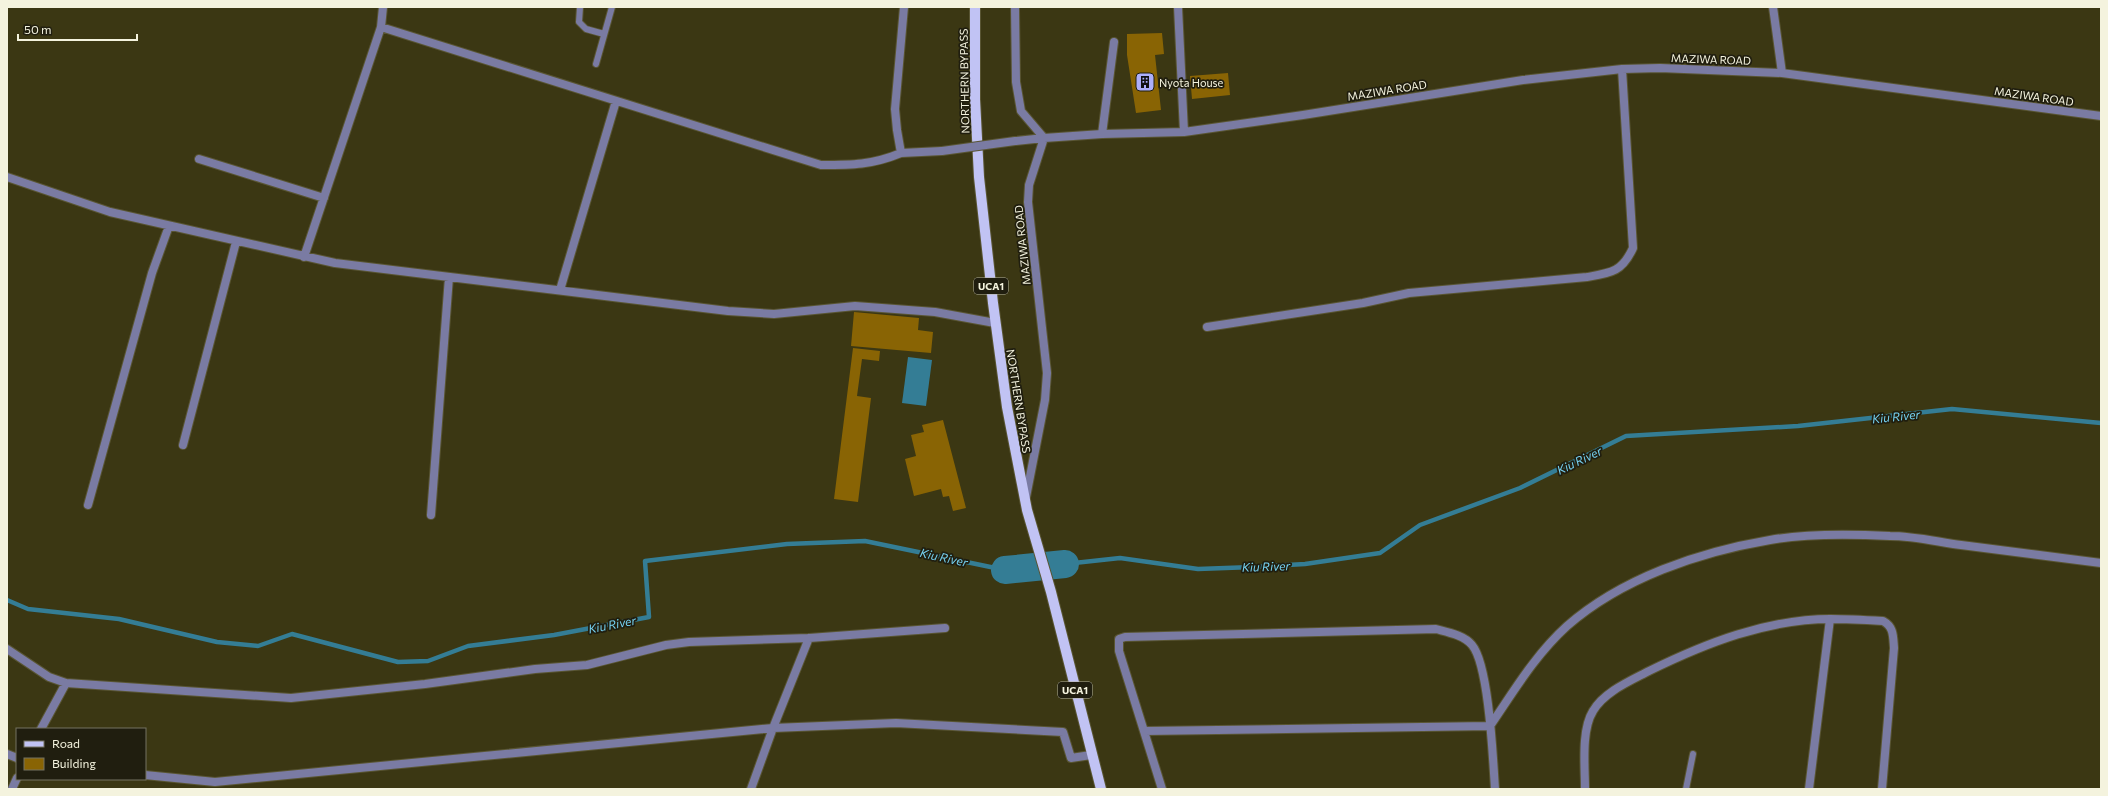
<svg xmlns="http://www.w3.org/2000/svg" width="2108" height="796" viewBox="0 0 2108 796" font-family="Commissioner,sans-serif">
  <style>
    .water { fill: #347d95 }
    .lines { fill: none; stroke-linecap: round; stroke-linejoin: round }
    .stream { stroke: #347d95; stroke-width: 4.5 }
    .river { stroke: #347d95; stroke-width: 28 }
    .building { fill: #896404 }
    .lane-casing { stroke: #595533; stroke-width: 8 }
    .street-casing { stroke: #595533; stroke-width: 10 }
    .primary-casing { stroke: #595533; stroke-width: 12 }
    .lane { stroke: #7a7ba3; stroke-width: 6 }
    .street { stroke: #7a7ba3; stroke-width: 8 }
    .primary { stroke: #c1c3f4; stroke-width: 10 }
    .street-bridge-casing { stroke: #595533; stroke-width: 10; stroke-linecap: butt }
    .street-bridge { stroke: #7a7ba3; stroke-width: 8 }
    .labels { text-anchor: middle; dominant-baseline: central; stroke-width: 3.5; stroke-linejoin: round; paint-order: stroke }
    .shield { fill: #201e0f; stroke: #b4b3a0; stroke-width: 1 }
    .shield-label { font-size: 10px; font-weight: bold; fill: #f4f3de }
    .street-label { font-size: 11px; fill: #f4f3de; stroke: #201e0f }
    .poi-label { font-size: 11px; fill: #f4f3de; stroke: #201e0f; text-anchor: start }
    .water-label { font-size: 12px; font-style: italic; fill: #76d2f2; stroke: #201e0f }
  </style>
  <rect width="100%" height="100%" fill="#3b3713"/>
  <path class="water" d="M908 357 932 360 926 406 902 403Z"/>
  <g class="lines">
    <path class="stream" d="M1065 564 1120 558 1198 569 1253 567 1305 564 1380 553 1420 525 1520 488 1626 436 1798 426 1952 409 2101 423
      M7 600 28 609 119 619 217 642 258 646 292 634 398 662 428 661 468 646 554 635 649 617 645 561 787 544 865 541 1005 570"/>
    <path class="river" d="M1005 570 1065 564"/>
  </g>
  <path class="building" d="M1162 33 1164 54 1155 55 1161 110 1136 113 1127 55V34Z
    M1228 73 1230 95 1192 99 1190 76Z
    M854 312 919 318 918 330 933 332 931 353 851 346Z
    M853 348 880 351 879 361 862 359 857 396 871 398 858 502 834 499Z
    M943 420 966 508 953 511 949 496 943 497 941 489 914 496 905 459 916 456 911 435 924 432 922 425Z"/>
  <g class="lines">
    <defs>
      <path id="lane" d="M580 7 579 22 586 29 604 34
        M596 64 612 7
        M1686 789 1693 754"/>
      <path id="street" d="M1015 7 1016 82 1021 111 1044 138
        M1178 7 1184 132
        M1773 7 1782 73
        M381 27 383 7
        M1102 134 1114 42
        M1015 141 1044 138
        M901 153 942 151
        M199 159 324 198
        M7 177 110 212 335 263 728 311 774 314 855 306 935 312 995 323
        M304 257 381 27 821 165C852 165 872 165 901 153L897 130 895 109 904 7
        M560 290 616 101
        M1207 327 1363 303 1409 293 1587 277C1611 273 1622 272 1633 248L1622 69
        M183 445 236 242
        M1026 497 1045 400 1047 373 1028 202 1029 185 1044 138 1102 134 1184 132 1303 115 1523 80 1622 69 1660 68 1782 73 2101 116
        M88 505 152 273 169 226
        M431 515 449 277
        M7 649 49 677 66 683 291 698 425 684 535 669 587 665 666 645 689 642 809 638 945 628
        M1490 726C1514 691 1535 655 1567 626 1622 578 1699 552 1770 540 1808 533 1851 534 1890 536 1914 536 1938 542 1961 545 2008 551 2054 557 2101 563
        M41 729 66 683
        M1144 731 1490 726
        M7 754 17 758
        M145 775 215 782 773 728 896 723 1063 732 1071 758 1091 755
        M12 789 17 778
        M751 789 773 728 809 638
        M1162 789 1119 651V639L1125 637 1436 629C1447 632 1464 635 1472 645 1489 665 1493 760 1495 789
        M1585 789C1585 767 1581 730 1593 711 1604 692 1630 681 1649 671 1706 643 1767 619 1831 619 1849 619 1866 620 1883 621 1894 627 1893 636 1894 648L1882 789
        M1809 789 1830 619"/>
      <path id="primary" d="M975 7V99L979 177 993 303 1007 407 1027 510 1051 592 1101 789"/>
    </defs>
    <use href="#lane" class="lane-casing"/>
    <use href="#street" class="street-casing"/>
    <use href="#primary" class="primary-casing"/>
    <use href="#lane" class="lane"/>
    <use href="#street" class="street"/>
    <use href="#primary" class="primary"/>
    <defs>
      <path id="street-bridge" d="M942 151 1015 141"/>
    </defs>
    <use href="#street-bridge" class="street-bridge-casing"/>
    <use href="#street-bridge" class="street-bridge"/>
  </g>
  <defs>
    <symbol id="building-square" viewBox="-11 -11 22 22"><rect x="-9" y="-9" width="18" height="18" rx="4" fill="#adaffb" stroke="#201e0f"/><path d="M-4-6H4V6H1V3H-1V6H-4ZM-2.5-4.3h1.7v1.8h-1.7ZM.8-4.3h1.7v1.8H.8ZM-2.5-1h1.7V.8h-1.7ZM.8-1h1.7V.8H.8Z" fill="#111"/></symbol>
  </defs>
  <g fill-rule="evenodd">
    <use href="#building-square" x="1134" y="71" width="22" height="22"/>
  </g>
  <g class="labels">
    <g class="shield">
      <rect x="974" y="278" width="34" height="16" rx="3"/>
      <rect x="1058" y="682" width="34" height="16" rx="3"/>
    </g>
    <g class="shield-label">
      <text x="991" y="286">UCA1</text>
      <text x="1075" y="690">UCA1</text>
    </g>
    <g class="street-label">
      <text transform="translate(1711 59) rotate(2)">MAZIWA ROAD</text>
      <text transform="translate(964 81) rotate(-91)">NORTHERN BYPASS</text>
      <text transform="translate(1387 90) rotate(-9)">MAZIWA ROAD</text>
      <text transform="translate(2034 96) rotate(8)">MAZIWA ROAD</text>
      <text transform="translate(1022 245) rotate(-96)">MAZIWA ROAD</text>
      <text transform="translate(1019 401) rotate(81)">NORTHERN BYPASS</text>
    </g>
    <g class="poi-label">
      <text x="1159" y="82">Nyota House</text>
    </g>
    <g class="water-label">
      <text transform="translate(1896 416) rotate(-6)">Kiu River</text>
      <text transform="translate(1579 460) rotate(-26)">Kiu River</text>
      <text transform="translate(944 557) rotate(12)">Kiu River</text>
      <text transform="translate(1266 566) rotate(-2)">Kiu River</text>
      <text transform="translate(612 624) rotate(-11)">Kiu River</text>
    </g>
  </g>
  <rect width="2108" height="796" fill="none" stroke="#f4f3de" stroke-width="16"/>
  <rect x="16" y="728" width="130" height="52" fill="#201e0f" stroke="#757362"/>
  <rect x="24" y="741" width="20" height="6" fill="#c1c3f4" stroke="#757362"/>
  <text x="52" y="748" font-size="12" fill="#f4f3de">Road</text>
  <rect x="24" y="758" width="20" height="12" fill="#896404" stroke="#757362"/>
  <text x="52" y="768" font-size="12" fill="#f4f3de">Building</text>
  <path d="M18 34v6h119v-6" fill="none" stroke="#f4f3de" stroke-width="2"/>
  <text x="24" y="34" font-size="12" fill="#f4f3de" stroke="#201e0f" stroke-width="3" paint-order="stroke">50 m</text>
</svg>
